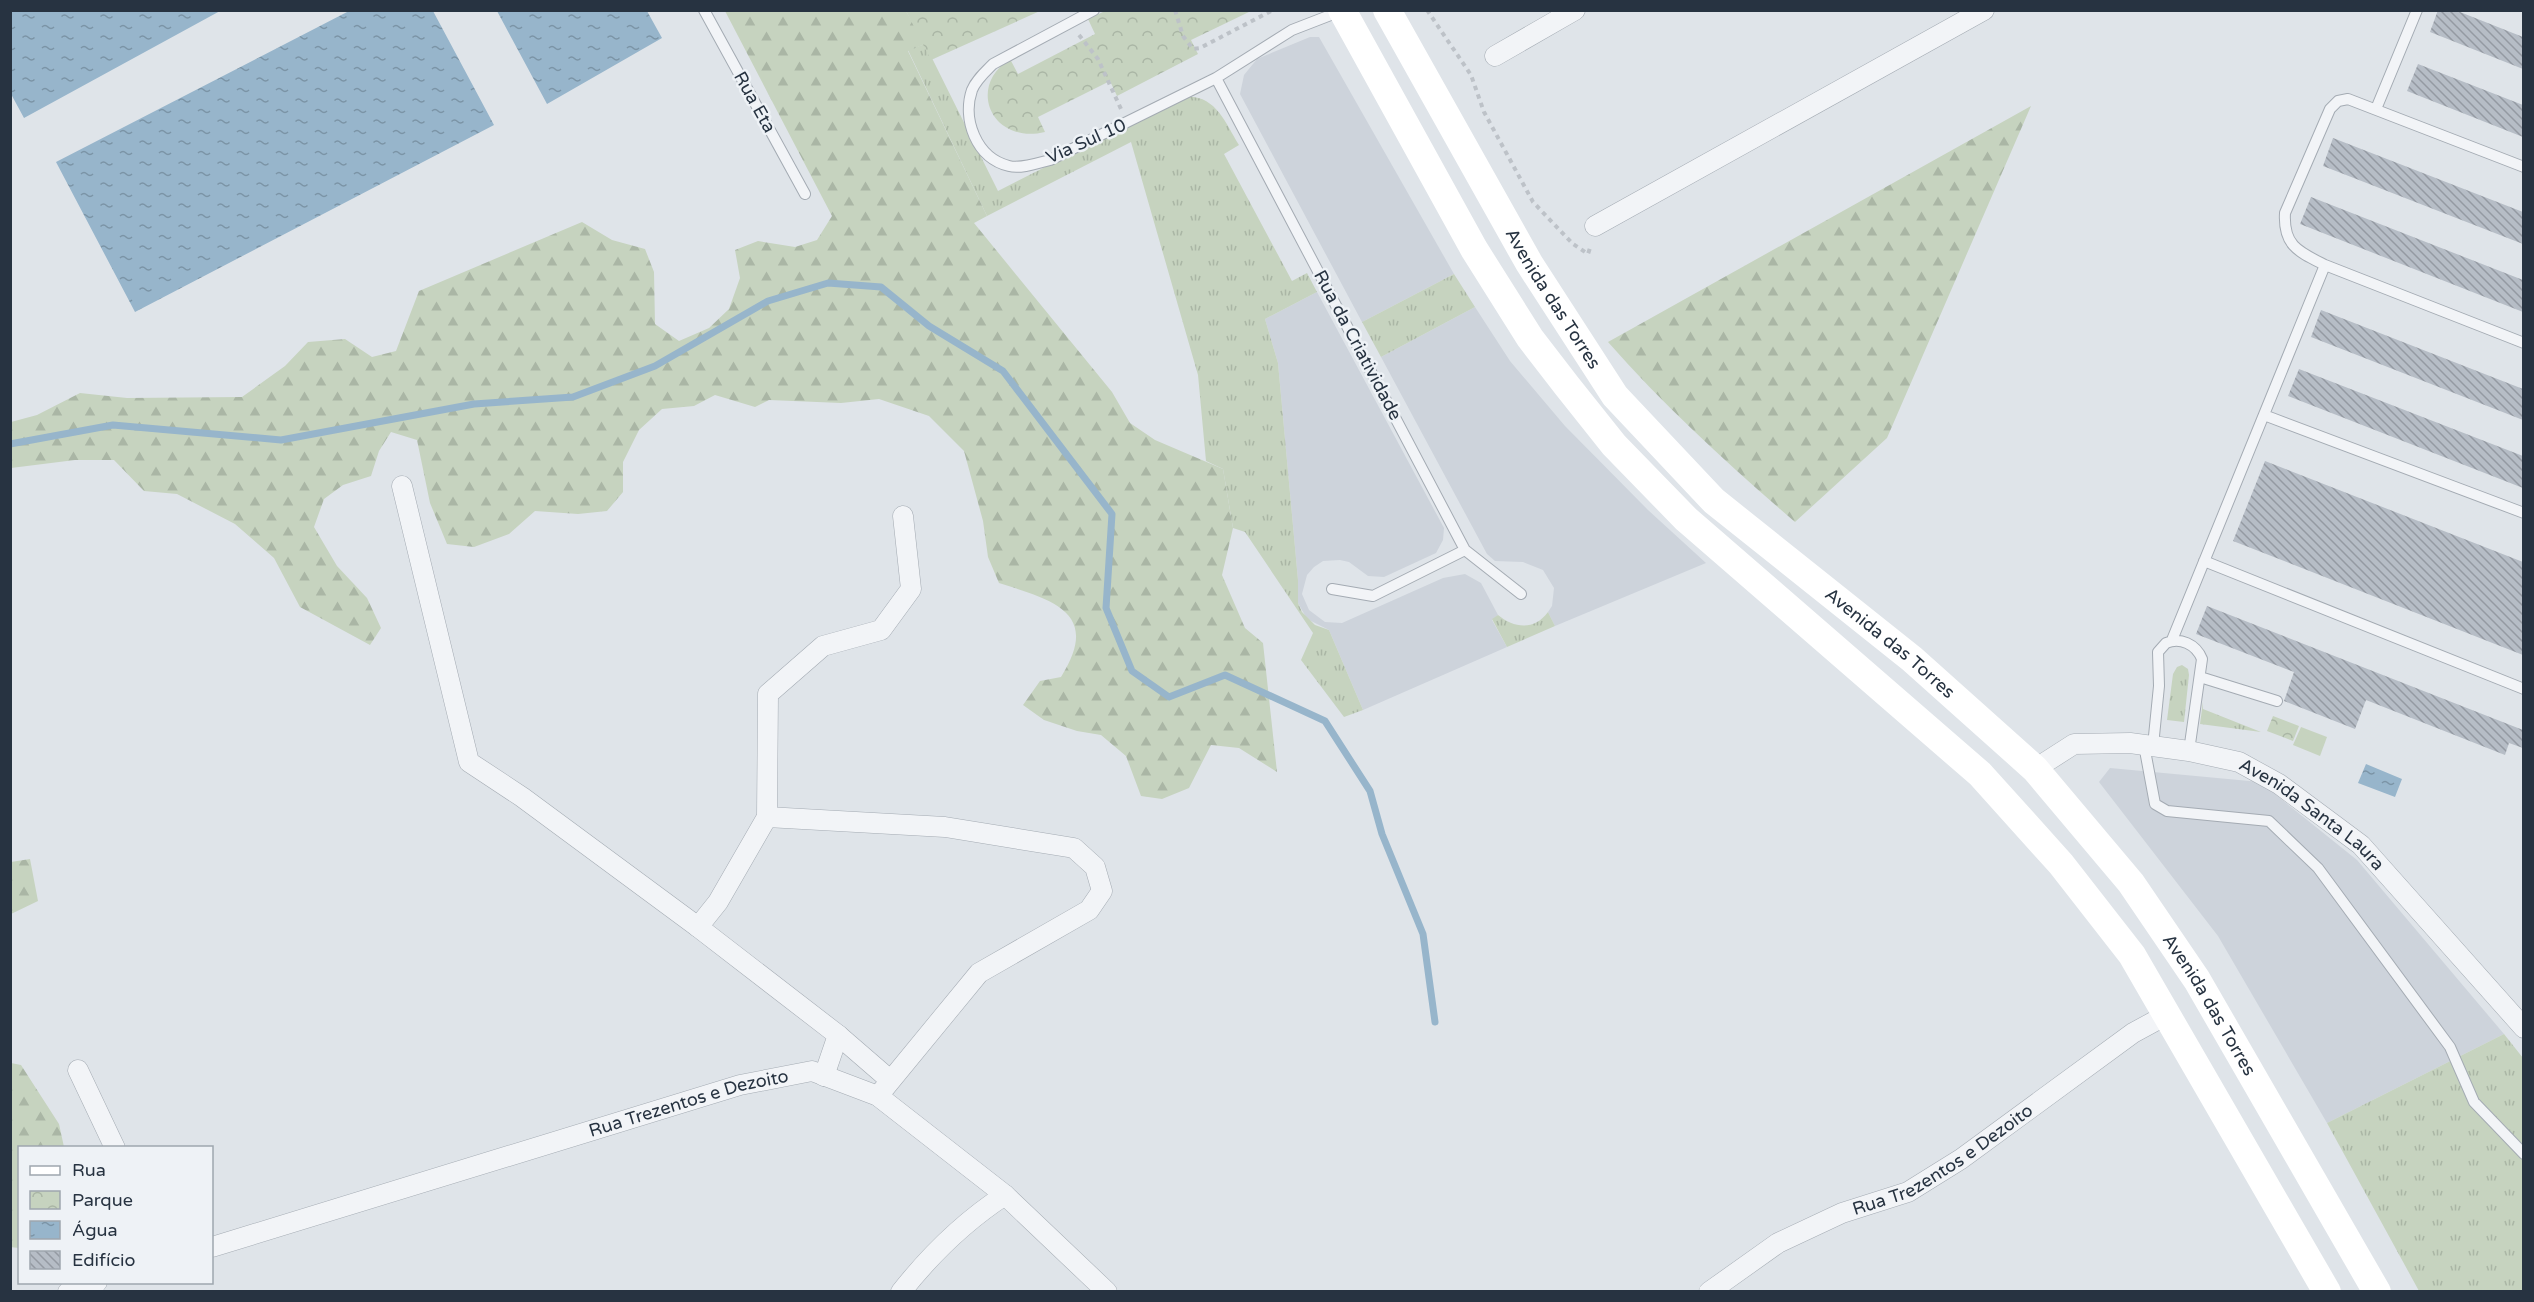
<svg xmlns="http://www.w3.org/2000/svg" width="2534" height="1302" viewBox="0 0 2534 1302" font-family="'Varela Round',sans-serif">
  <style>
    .built { fill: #cdd3db }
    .grass { fill: url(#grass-tufts) }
    .forest { fill: url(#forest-firs) }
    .park { fill: url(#park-crowns) }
    .garden { fill: #c6d3bf }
    .water { fill: url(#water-ripples) }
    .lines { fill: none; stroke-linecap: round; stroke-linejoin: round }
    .stream { stroke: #97b5cb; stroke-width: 7 }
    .building { fill: url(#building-back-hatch) }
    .lane-casing { stroke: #a4abb3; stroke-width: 12 }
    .street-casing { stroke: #a4abb3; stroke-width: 21 }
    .path { stroke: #bdc2c8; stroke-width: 4; stroke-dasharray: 4.5 4.5; stroke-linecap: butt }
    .lane { stroke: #f2f4f7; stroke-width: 10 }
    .street { stroke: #f2f4f7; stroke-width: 20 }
    .secondary { stroke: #fff; stroke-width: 28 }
    .labels { text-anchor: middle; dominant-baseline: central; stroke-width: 5; stroke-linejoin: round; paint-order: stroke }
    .street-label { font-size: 18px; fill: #273341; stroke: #eef2f6 }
  </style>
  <defs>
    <pattern id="grass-tufts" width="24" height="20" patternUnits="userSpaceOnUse" patternTransform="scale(1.5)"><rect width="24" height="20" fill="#c6d3bf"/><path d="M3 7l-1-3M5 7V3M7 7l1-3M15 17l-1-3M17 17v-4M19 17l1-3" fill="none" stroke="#aab6a5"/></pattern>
    <pattern id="forest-firs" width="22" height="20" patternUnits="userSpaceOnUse" patternTransform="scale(1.5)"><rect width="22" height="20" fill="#c6d3bf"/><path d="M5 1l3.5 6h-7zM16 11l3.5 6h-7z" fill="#aab6a5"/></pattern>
    <pattern id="park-crowns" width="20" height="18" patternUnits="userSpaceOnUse" patternTransform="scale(1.5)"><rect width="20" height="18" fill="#c6d3bf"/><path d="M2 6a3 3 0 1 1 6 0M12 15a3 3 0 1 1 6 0" fill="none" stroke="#aab6a5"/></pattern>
    <pattern id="water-ripples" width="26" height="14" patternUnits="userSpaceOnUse" patternTransform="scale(1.5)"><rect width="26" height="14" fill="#97b5cb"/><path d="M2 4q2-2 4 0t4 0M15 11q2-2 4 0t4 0" fill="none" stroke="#7b94a6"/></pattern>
    <pattern id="building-back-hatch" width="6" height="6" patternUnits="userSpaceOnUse" patternTransform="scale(1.5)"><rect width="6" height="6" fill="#b6bdc6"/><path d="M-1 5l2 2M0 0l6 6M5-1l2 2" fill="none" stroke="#949aa2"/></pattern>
  </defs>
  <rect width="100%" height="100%" fill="#dfe4e9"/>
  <path class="built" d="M1310 37H1319L1454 274 1362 322 1240 94 1244 75 1257 59Z
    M1317 292 1444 528 1443 540 1436 553 1384 577 1368 576 1349 562 1340 560 1323 561 1314 567 1307 575 1302 594 1309 610 1325 622 1342 623 1443 578 1465 574 1481 583 1498 615 1492 620 1507 647 1363 710 1329 630 1307 619 1298 603V580L1278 363 1265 319Z
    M1475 307 1510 361 1565 426 1648 510 1706 563 1555 626 1548 612 1552 606 1554 588 1543 570 1523 562 1495 561 1487 554 1381 357Z
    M2110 768 2260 782 2357 860 2504 1034 2327 1123 2218 936 2099 782Z"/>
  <path class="grass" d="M925 44 998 191 1183 97C1215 93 1225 122 1239 145L1224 154 1292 281 1307 273 1317 292 1265 319 1278 363 1298 580V603L1302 612 1315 625 1329 630 1363 710 1344 717 1301 660 1313 633 1245 532 1233 528 1223 469 1206 461 1198 375 1131 142 987 216 908 50Z
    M1454 274 1475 307 1381 357 1362 322Z
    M1548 612 1555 626 1507 647 1492 619 1498 615C1514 628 1534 631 1548 612Z
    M2182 665 2188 669 2189 675 2184 722 2167 720 2173 674 2177 667Z
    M2203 702V709L2261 732 2200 724Z
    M2504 1034 2523 1058V1291H2419L2327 1123Z"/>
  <path class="forest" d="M725 11H906L925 44 908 51 987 216 974 223 1112 392 1130 423 1155 440 1223 469 1233 528 1222 575 1245 628 1263 643 1277 772 1239 748 1211 745 1189 788 1162 799 1141 796 1126 756 1101 735 1077 731 1044 720 1023 705 1040 681 1061 677C1102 612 1052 600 999 583L988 557 983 521 964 451 929 416 879 399 841 403 769 400 755 407 715 395 694 406 662 409 639 430 623 462V492L607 511 578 514 535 511 509 534 474 547 447 544 430 503 417 440 391 432 379 451 371 476 343 485 324 499 314 527 337 566 367 598 381 628 370 645 300 607 274 558 235 524 177 494 144 491 114 460H75L11 468V422L37 415 80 393 127 398 242 397 285 366 308 342 345 339 372 357 396 351 419 291 582 222 612 240 645 249 654 272 655 324 679 341 709 328 729 309 740 278 735 250 758 241 795 247 817 240 832 216Z
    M2031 106 1887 438 1795 522C1729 465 1666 408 1608 342Z
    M30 859 38 901 11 914V862Z
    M11 1063 21 1065 59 1124 64 1147 20 1148 19 1248 10 1247Z"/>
  <path class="park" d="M906 11H1040L931 60Z
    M1105 11H1251L1191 40 1198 54 1117 96 1110 81 1038 117 1045 132C992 145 966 87 1010 59L1018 74 1095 34 1088 19Z
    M2273 716 2299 726 2293 741 2267 731Z"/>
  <path class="garden" d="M2301 727 2327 737 2320 756 2293 745Z"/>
  <path class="water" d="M10 11 11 10 220 11 24 118 11 94Z
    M349 11H433L494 125 135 312 56 162Z
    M497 11H647L662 38 547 104Z
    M2366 764 2402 779 2395 797 2358 783Z"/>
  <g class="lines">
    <path class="stream" d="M10 444 113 425 281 440 474 404 573 397 655 366 768 301 828 283 881 287 929 326 1003 371 1112 514 1106 608 1132 671 1169 697 1225 675 1325 721 1370 791 1382 834 1423 934 1435 1022"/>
  </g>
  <path class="building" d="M2438 10H2455L2523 37V69L2430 32Z
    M2418 64 2523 105V137L2407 91Z
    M2333 138 2523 212V244L2323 166Z
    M2311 197 2523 280V312L2300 224Z
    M2321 310 2523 389V420L2311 337Z
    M2299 369 2523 456V488L2288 396Z
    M2265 461 2523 562V655L2233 541Z
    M2207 606 2523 730V748L2509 743 2505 755 2366 700 2355 729 2284 701 2294 672 2196 634Z"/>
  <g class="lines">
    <defs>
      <path id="lane" d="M704 10 805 194
        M1094 10 993 64C985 72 976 80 972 90 962 119 976 158 1009 166 1021 169 1038 163 1050 160L1216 78 1292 30 1341 11
        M1216 78 1465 550 1521 594
        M2376 109 2417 10
        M2325 265 2524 343
        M2264 415 2524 513
        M2204 561 2524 689
        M1332 589 1373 596 1465 550
        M2172 640 2325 265C2299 252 2283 246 2285 213L2330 109 2338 101 2348 99 2524 167
        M2200 677 2277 701
        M2144 745 2155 804 2167 811 2269 821 2318 868 2450 1047 2474 1102 2524 1154
        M2153 746 2159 686 2158 652 2166 643C2180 637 2196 644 2202 659L2189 751"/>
      <g id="street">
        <path d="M1495 56 1575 10"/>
        <path d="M1595 226 1984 10"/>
        <path d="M402 486 469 762 522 797 698 927"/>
        <path id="s1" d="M2035 769 2074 744 2130 743 2189 751 2239 762 2279 784 2361 845 2524 1028"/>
        <path d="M767 817 945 827 1074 848 1095 867 1102 891 1089 910 979 973 878 1096"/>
        <path d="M838 1035 890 1080"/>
        <path d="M78 1070 115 1148"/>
        <path d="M824 1076 838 1035 698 927 718 902 767 817 768 694 823 646 881 630 911 589 903 516"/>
        <path id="s2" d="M212 1247 740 1085 812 1071 878 1096 1005 1195 1107 1292"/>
        <path d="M68 1292 97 1282"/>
        <path d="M901 1292C931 1254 965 1221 1005 1195"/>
        <path id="s3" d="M1709 1292 1778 1243 1842 1213 1908 1192 1961 1159 2133 1033 2168 1014"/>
      </g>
    </defs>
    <use href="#lane" class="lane-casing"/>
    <use href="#street" class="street-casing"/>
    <path class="path" d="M1175 10 1183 36 1193 49 1200 48 1273 10
      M1427 10 1471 75 1484 112 1533 202 1573 244 1588 254 1591 245
      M1079 35 1098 59 1121 109"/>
    <use href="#lane" class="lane"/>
    <use href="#street" class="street"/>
    <g class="secondary">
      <path d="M1342 10 1474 249 1530 338 1567 386 1614 445 1686 519 1980 774 2061 864 2132 955 2327 1292"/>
      <path id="s4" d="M1387 10 1529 263 1615 396 1714 501 1912 659 2035 769 2131 883 2197 980 2377 1292"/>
    </g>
  </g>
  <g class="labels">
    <g class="street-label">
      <text transform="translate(755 102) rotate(61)">Rua Eta</text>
      <text transform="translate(1086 141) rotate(-24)">Via Sul 10</text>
      <text stroke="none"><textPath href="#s4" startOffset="333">Avenida das Torres</textPath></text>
      <text transform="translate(1358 345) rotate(62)">Rua da Criatividade</text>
      <text stroke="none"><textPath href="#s4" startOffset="819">Avenida das Torres</textPath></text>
      <text stroke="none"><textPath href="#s1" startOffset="303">Avenida Santa Laura</textPath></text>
      <text stroke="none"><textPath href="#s4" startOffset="1305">Avenida das Torres</textPath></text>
      <text stroke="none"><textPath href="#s2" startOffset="498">Rua Trezentos e Dezoito</textPath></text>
      <text stroke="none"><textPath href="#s3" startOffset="270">Rua Trezentos e Dezoito</textPath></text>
    </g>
  </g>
  <rect width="2534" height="1302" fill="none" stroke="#273341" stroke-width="24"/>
  <rect x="18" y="1146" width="195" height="138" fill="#eef2f6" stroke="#9ea6ae" stroke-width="1.5"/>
  <rect x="30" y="1166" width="30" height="9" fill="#ffffff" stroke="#9ea6ae" stroke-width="1.5"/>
  <text x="72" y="1176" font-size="18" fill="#273341">Rua</text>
  <rect x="30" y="1191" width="30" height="18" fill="url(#park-crowns)" stroke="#9ea6ae" stroke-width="1.5"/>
  <text x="72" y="1206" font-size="18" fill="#273341">Parque</text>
  <rect x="30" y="1221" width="30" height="18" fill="url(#water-ripples)" stroke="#9ea6ae" stroke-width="1.5"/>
  <text x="72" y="1236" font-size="18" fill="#273341">Água</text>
  <rect x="30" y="1251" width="30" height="18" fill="url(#building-back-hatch)" stroke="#9ea6ae" stroke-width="1.5"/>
  <text x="72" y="1266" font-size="18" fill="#273341">Edifício</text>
</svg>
